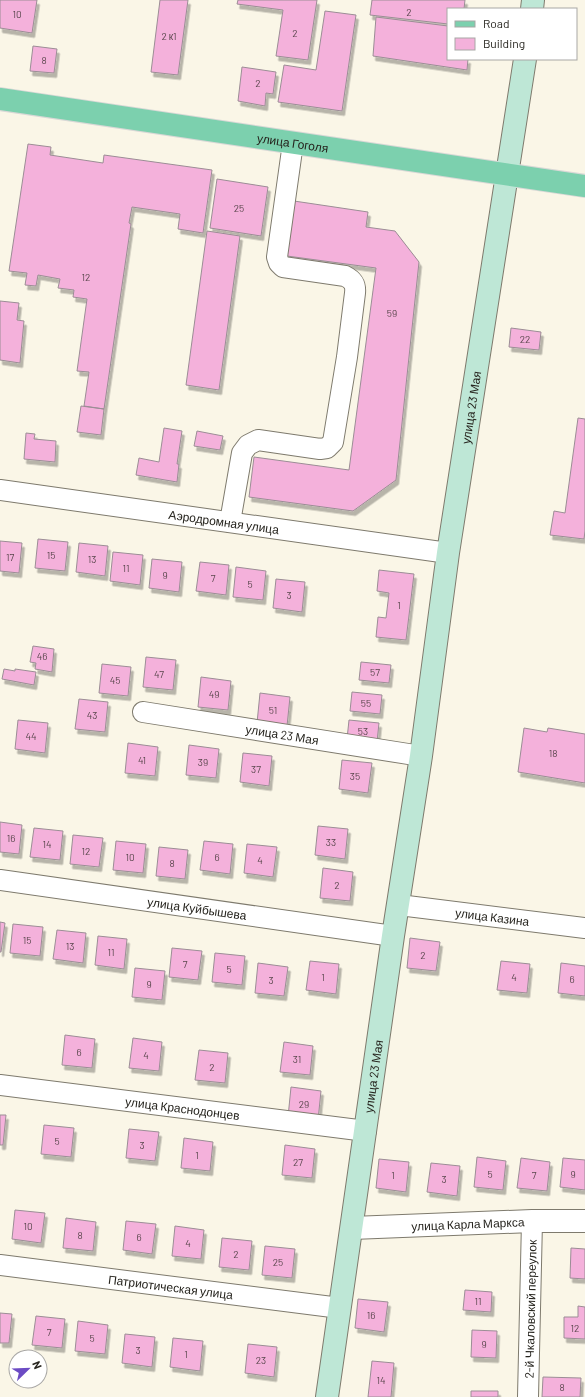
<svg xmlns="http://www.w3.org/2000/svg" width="585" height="1397" viewBox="0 0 585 1397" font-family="Barlow,sans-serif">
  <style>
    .building { fill: #f4b1db; stroke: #9b8d95; filter: url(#shadow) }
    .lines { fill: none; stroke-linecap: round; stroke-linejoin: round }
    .minor-casing { stroke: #7e7a6d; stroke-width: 22 }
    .tertiary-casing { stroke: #7e7a6d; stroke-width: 24 }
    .secondary-casing { stroke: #7e7a6d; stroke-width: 24 }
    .primary-casing { stroke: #d8d8d6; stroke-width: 24 }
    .minor { stroke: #fff; stroke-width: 20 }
    .tertiary { stroke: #fff; stroke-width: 22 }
    .secondary { stroke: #bee7d6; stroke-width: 22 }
    .primary { stroke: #7cd0ae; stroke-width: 22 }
    .labels { text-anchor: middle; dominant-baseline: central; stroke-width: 3; stroke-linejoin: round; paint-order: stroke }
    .number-label { font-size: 10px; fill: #5a474d }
    .street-label { font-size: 12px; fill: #26241e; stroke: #fff }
  </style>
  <defs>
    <filter id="shadow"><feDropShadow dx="2.5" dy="4.5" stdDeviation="0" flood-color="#0004"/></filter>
  </defs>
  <rect width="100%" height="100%" fill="#faf6e7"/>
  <path class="building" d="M0 0H37L32 33 0 28Z
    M160 0H188L178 75 151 72Z
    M238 0H317L308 60 276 56 283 10 237 4Z
    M372 0H465L464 9H448V24L370 15Z
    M325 11 356 15 342 111 278 102 284 65 316 70Z
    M376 17 448 26V59H468L467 70 373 56Z
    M33 46 57 49 54 73 30 71Z
    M242 67 276 72 273 94 266 93 265 106 238 101Z
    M28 144 51 147 50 155 103 163 104 155 212 170 203 233 178 229 180 214 132 207 129 223 131 224 104 409 84 406 89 372 77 371 87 299 73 297 74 290 58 288 60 279 38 275 36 286 25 285 27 273 9 271Z
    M217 179 268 187 261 236 210 228Z
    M294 201 368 212 366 227 395 231 419 262 396 480 353 511 249 497 254 457 349 470 376 268 287 256Z
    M207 231 240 236 219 390 186 385Z
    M0 301 19 303 17 320 24 321 20 363 0 360Z
    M511 328 541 332 539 350 509 347Z
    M81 406 104 409 101 435 77 432Z
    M578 418 585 419V531L584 539 550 535 554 511 565 513Z
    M164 428 182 431 177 464H179L177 482 136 475 139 458 159 462Z
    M197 431 223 436 220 450 194 446Z
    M26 433 35 434 34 439 56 441 55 462 24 459Z
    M38 539 68 542 65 571 35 568Z
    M0 541 22 543 19 573 0 571Z
    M79 543 108 546 105 576 76 572Z
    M113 552 143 555 140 585 110 581Z
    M152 559 182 562 179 592 149 588Z
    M200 562 229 565 226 595 196 591Z
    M236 567 266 571 263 600 233 597Z
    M379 570 414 574 406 640 376 637 378 617 386 618 389 593 377 591Z
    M276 579 305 582 302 612 273 608Z
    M33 646 54 649 52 672 35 669 36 663 30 662Z
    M146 657 176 660 173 690 143 687Z
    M361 662 391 665 389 683 359 680Z
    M102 664 131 667 128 696 99 693Z
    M4 669 15 671V669L36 672 34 685 2 679Z
    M201 677 231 681 228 710 198 707Z
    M352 692 382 695 380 714 350 711Z
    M260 693 290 697 287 726 257 723Z
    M79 699 108 702 105 732 75 729Z
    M18 720 48 723 45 753 15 749Z
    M349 720 379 723 377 742 347 739Z
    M524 728 547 732 548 728 585 734V783L518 772Z
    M128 743 158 747 155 776 125 773Z
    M189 745 219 749 216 778 186 775Z
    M243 753 272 756 269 786 240 782Z
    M342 760 372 763 368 793 339 789Z
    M0 822 22 825 19 854 0 852Z
    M318 826 348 829 345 859 315 855Z
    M34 828 63 831 60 860 30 857Z
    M73 835 103 838 99 867 70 864Z
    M116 841 146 844 143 873 113 870Z
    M204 841 233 844 230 874 200 870Z
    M247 844 277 847 273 877 244 873Z
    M159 847 188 850 185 879 156 876Z
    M323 868 353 872 350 901 320 898Z
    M0 922 5 923 1 952H0Z
    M13 924 43 927 40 956 10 953Z
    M57 930 86 933 83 963 53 959Z
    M98 936 127 939 124 969 95 965Z
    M410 938 440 942 436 971 407 968Z
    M172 948 202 951 198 980 169 977Z
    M215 953 245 956 242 985 212 982Z
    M310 961 339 964 336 994 306 990Z
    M501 961 530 964 527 993 497 990Z
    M258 963 288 967 284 996 255 993Z
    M561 963 585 966V996L558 993Z
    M135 968 165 971 162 1000 132 997Z
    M65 1035 95 1039 92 1068 62 1065Z
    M133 1038 162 1042 159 1071 129 1068Z
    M284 1042 313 1046 310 1075 280 1072Z
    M199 1050 228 1053 225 1083 195 1080Z
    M291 1087 321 1091 318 1120 288 1117Z
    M0 1115H6L3 1145H0Z
    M44 1125 74 1128 71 1157 41 1154Z
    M129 1129 159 1132 155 1161 126 1158Z
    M184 1138 213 1142 210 1171 181 1168Z
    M285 1145 315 1149 312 1178 282 1175Z
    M477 1157 506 1161 503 1190 474 1187Z
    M521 1158 550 1162 547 1191 517 1188Z
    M563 1158 585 1160V1190L560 1187Z
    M379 1159 409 1162 406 1192 376 1188Z
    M431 1163 460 1166 457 1196 427 1192Z
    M15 1210 45 1213 41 1243 12 1239Z
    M66 1218 96 1222 93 1251 63 1248Z
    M126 1221 156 1224 152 1254 123 1250Z
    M175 1226 204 1230 201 1259 172 1256Z
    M222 1238 252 1241 249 1270 219 1267Z
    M265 1246 295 1249 292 1278 262 1275Z
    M571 1248 585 1249V1279L570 1278Z
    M465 1290 492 1292 491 1312 463 1310Z
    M358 1299 388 1302 384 1332 355 1328Z
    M578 1306 585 1307V1339L564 1338V1317H578Z
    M0 1313 12 1314 9 1343H0Z
    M36 1316 65 1319 62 1348 32 1345Z
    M78 1321 108 1325 105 1354 75 1351Z
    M472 1330 497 1331 496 1358 471 1357Z
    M125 1334 155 1337 152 1367 122 1363Z
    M173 1338 203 1341 200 1371 170 1367Z
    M248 1344 277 1347 274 1377 245 1373Z
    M372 1361 394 1363 391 1397H368Z
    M543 1377 581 1378 580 1397H542Z
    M471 1391H498V1397H471Z"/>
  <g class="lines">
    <defs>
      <g id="minor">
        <path id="s1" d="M0 490 448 553"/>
        <path d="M230 522 242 453 248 445 258 440 320 449 327 448 333 442 347 357 355 293C356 284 353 280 345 276L283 267 279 263 277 257 293 143"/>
        <path id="s2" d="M143 712 421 756"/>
        <path id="s3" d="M0 880 393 936"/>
        <path id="s4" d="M399 905 585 928"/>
        <path id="s5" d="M0 1085 366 1131"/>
        <path id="s6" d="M0 1265 340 1308"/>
        <path id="s7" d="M528 1397 532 1221"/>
      </g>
      <g id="tertiary">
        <path id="s8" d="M352 1228 532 1221H585"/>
      </g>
      <g id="secondary">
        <path d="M532 9 533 0"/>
        <path id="s9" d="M327 1397 393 936 421 756 448 553 525 59"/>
      </g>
      <g id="primary">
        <path id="s10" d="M0 99 585 186"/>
      </g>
    </defs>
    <use href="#minor" class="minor-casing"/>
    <use href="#tertiary" class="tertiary-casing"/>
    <use href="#secondary" class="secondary-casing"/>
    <use href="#primary" class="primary-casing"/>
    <use href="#minor" class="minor"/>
    <use href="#tertiary" class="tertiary"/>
    <use href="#secondary" class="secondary"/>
    <use href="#primary" class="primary"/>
  </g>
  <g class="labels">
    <g class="number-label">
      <text x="409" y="12">2</text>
      <text x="17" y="14">10</text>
      <text x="295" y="33">2</text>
      <text x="169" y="36">2 к1</text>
      <text x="44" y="60">8</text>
      <text x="258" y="83">2</text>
      <text x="239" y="208">25</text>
      <text x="86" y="277">12</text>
      <text x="392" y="313">59</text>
      <text x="525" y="339">22</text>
      <text x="51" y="555">15</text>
      <text x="10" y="557">17</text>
      <text x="92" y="559">13</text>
      <text x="126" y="568">11</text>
      <text x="165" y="575">9</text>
      <text x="213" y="578">7</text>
      <text x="250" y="584">5</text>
      <text x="289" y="595">3</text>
      <text x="399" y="605">1</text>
      <text x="42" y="656">46</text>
      <text x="375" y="672">57</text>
      <text x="159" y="674">47</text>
      <text x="115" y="680">45</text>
      <text x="214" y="694">49</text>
      <text x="366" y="703">55</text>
      <text x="273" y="710">51</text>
      <text x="92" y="715">43</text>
      <text x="363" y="731">53</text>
      <text x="31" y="736">44</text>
      <text x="553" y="753">18</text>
      <text x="142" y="760">41</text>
      <text x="203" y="762">39</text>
      <text x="256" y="769">37</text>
      <text x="355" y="776">35</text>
      <text x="11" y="838">16</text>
      <text x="331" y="842">33</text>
      <text x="47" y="844">14</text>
      <text x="86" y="851">12</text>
      <text x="130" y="857">10</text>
      <text x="217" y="857">6</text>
      <text x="260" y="860">4</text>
      <text x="172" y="863">8</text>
      <text x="337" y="885">2</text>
      <text x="27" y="940">15</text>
      <text x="70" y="946">13</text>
      <text x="111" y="952">11</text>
      <text x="423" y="955">2</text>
      <text x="185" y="964">7</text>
      <text x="229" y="969">5</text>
      <text x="323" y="977">1</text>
      <text x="514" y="977">4</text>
      <text x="572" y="979">6</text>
      <text x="271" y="980">3</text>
      <text x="149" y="984">9</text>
      <text x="79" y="1052">6</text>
      <text x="146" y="1055">4</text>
      <text x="297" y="1059">31</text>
      <text x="212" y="1067">2</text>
      <text x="304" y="1104">29</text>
      <text x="57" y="1141">5</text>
      <text x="142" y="1145">3</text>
      <text x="197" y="1155">1</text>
      <text x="298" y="1162">27</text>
      <text x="490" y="1174">5</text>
      <text x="573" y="1174">9</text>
      <text x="393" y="1175">1</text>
      <text x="534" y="1175">7</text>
      <text x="444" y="1179">3</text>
      <text x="28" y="1226">10</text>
      <text x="80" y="1235">8</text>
      <text x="139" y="1237">6</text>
      <text x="188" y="1243">4</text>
      <text x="236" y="1254">2</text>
      <text x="278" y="1262">25</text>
      <text x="478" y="1301">11</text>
      <text x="371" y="1315">16</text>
      <text x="575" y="1328">12</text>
      <text x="49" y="1332">7</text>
      <text x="92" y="1338">5</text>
      <text x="484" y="1344">9</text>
      <text x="138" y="1350">3</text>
      <text x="186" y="1354">1</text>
      <text x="261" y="1360">23</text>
      <text x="381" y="1380">14</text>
      <text x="562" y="1387">8</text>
    </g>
    <g class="street-label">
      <text stroke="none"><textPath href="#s10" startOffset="296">улица Гоголя</textPath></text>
      <text stroke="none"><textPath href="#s9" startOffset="1000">улица 23 Мая</textPath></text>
      <text stroke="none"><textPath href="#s1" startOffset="226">Аэродромная улица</textPath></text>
      <text stroke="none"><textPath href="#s2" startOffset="141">улица 23 Мая</textPath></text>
      <text stroke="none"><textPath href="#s3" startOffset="199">улица Куйбышева</textPath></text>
      <text stroke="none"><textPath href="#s4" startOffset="94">улица Казина</textPath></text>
      <text stroke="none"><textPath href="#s9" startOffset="324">улица 23 Мая</textPath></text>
      <text stroke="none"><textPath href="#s5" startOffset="184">улица Краснодонцев</textPath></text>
      <text stroke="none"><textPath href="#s8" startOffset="116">улица Карла Маркса</textPath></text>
      <text stroke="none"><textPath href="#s6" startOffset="172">Патриотическая улица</textPath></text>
      <text stroke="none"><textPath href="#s7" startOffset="88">2-й Чкаловский переулок</textPath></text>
    </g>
  </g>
  <rect x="447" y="8" width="130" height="52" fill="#ffffff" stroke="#a8a7a5"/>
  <rect x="455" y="21" width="20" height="6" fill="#7cd0ae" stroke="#a8a7a5"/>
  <text x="483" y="28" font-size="12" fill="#26241e">Road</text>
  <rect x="455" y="38" width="20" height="12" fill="#f4b1db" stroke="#a8a7a5"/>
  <text x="483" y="48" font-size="12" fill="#26241e">Building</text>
  <g transform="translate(28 1369) rotate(67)"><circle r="19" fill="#ffffff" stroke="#a8a7a5"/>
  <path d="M0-3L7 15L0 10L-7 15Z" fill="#6c4bc4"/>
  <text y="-6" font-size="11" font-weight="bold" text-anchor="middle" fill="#26241e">N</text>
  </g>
</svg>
